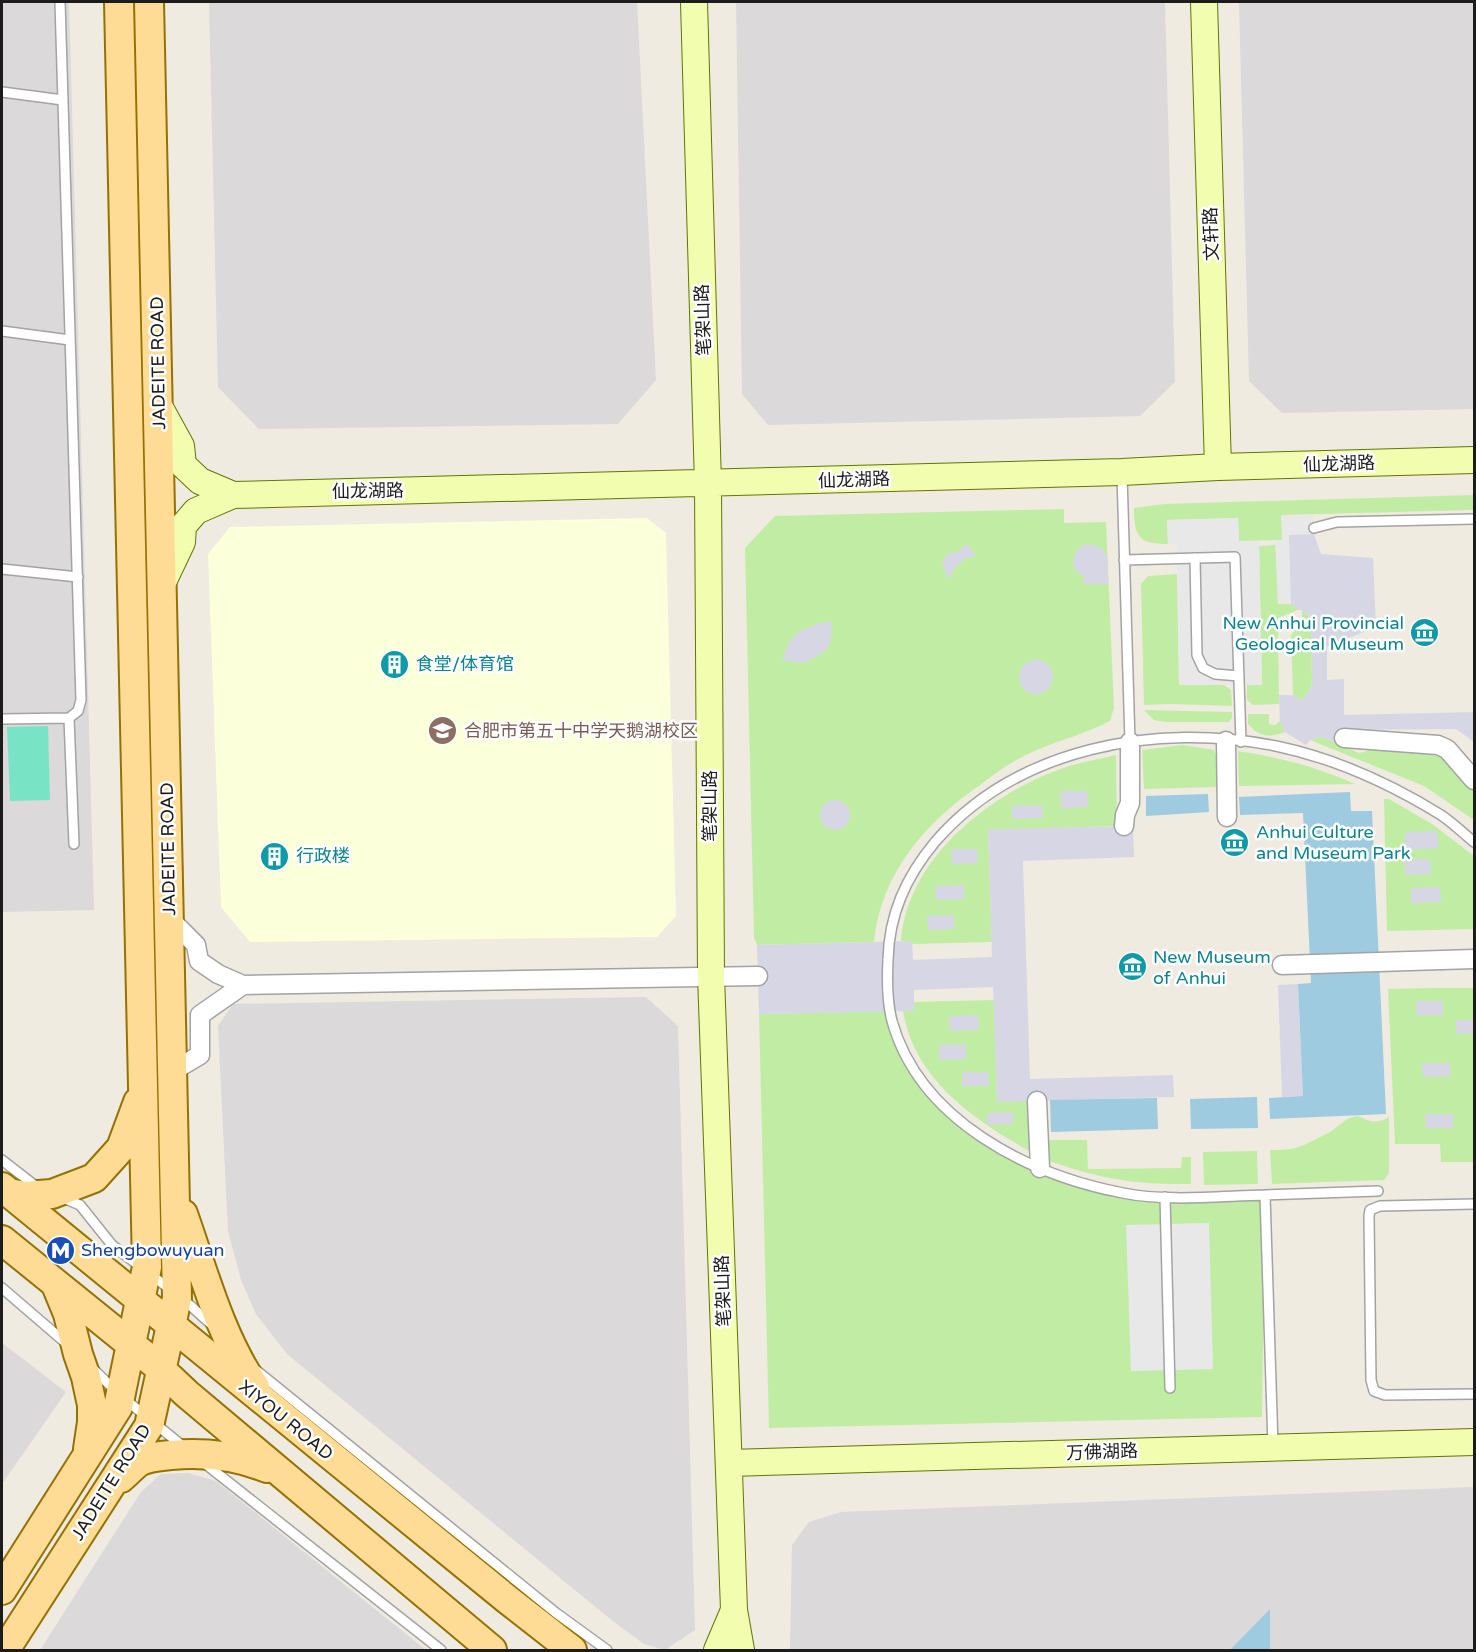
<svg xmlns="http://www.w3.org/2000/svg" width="1476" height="1652" viewBox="0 0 1476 1652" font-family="'Varela Round','Noto Sans SC',sans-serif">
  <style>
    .residential { fill: #dbd9d9 }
    .education { fill: #fbffda }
    .grass { fill: #c0eda3 }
    .pitch { fill: #79e4c5 }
    .parking { fill: #e8e8e8 }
    .plaza { fill: #d7d6e4 }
    .water { fill: #9ecbe0 }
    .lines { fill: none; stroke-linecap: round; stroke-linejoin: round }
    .lane-casing { stroke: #a3a3a3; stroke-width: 12 }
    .street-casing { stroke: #a3a3a3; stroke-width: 21 }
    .secondary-casing { stroke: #5f7700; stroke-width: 28 }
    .primary-casing { stroke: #957200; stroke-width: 32 }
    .lane { stroke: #fff; stroke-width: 9 }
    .street { stroke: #fff; stroke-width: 18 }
    .secondary { stroke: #f2fdb0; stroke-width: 26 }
    .primary { stroke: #ffdc96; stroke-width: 28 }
    .labels { text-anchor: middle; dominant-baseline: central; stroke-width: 5; stroke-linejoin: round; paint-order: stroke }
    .street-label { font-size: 18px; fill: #1c1c1c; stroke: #fff }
    .culture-label { font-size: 18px; fill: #0d838f; stroke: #fff; text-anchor: start }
    .education-label { font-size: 18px; fill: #785e54; stroke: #fff; text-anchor: start }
    .transit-label { font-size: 18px; fill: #164399; stroke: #fff; text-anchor: start }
  </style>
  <rect width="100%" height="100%" fill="#efebe1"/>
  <path class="residential" d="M2 2H69L94 910 2 912Z
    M209 2H637L656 380 618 424 259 429 218 387Z
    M736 2H1165L1175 382 1140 416 768 425 742 394Z
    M1239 2H1474V409L1282 413 1249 381Z
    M646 997 678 1026 695 1630 665 1650 644 1644 614 1622 287 1354 256 1314 241 1280 228 1231 218 1026 233 1004Z
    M2 1343 66 1392 2 1484Z
    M188 1473 216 1481 426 1650H40L141 1492 161 1474Z
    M1474 1487V1650H791L790 1648 792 1545 809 1522 841 1512Z"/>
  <path class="education" d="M647 518 666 533 676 916 657 937 250 942 221 907 208 554 230 527Z"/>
  <path class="grass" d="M1474 495V510L1282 515V540L1239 541 1238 518 1167 520 1168 544C1138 544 1134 536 1134 508L1164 504Z
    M1064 509V523L1106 522 1114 708 1110 721C1085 734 1056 741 1030 753 1012 761 996 773 980 785 925 823 881 873 874 942L757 945 754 937 745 548 775 516Z
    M1276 545 1278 604H1291L1300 609 1278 618 1279 704 1253 705 1247 700V685H1262L1259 546Z
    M1177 574 1179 685H1224L1231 690 1232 706 1171 704 1144 705 1141 584 1148 576Z
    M1302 611 1311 617 1312 681 1311 688 1301 701 1293 695 1291 635 1302 622Z
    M1144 710 1232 712V718L1229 722H1165L1154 720Z
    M1248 714H1269V724L1275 725 1280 721 1285 732C1270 738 1259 737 1248 724Z
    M1322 737 1359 753 1385 746 1447 758 1474 788V820L1424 786 1310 740Z
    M1183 745 1214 750 1217 758V787L1144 789 1142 750Z
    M1238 751C1278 757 1318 767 1355 784L1239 786Z
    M1116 755 1117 826 988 830 992 942 912 944V941H901C907 863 981 801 1050 773 1071 764 1094 760 1116 755Z
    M1384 799H1389L1432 824 1474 856V929L1387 931Z
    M1429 988H1474V1162H1441L1440 1144H1395L1388 989Z
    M994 1000 997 1101H1027L1029 1151C973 1119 914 1079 903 1011H914V1002Z
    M890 1011 911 1063 955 1116 996 1147 1053 1173 1126 1194 1265 1195 1262 1417 769 1428 759 1014Z
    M1357 1116C1370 1121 1375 1125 1389 1117V1173L1384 1180 1272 1184 1270 1150C1295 1150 1299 1148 1320 1137 1324 1135 1329 1133 1333 1130 1341 1124 1346 1118 1357 1116Z
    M1049 1140H1087L1088 1169 1181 1168 1182 1157H1191V1184C1136 1185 1101 1179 1049 1161Z
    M1257 1151 1258 1184 1204 1185 1203 1152Z"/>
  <path class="pitch" d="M48 726 50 800 10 801 7 727Z"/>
  <path class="parking" d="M1281 515H1313L1314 534 1289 535 1291 604H1278L1275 540H1282Z
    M1238 518 1239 541H1259L1262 685H1179L1177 545 1168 544 1167 520Z
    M1209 1223 1213 1369 1131 1371 1126 1225Z"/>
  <path class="plaza" d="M1314 534 1321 554 1373 558 1376 627 1327 647V680L1344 679V715L1474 712V742L1456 729 1344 730V747L1322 737 1310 740 1306 745 1285 732 1280 721 1279 695H1293L1301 701 1311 688 1312 681 1311 617 1291 604 1289 535Z
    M967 544 976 556 966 558 959 564 953 570 949 580 942 563 948 553H955Z
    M1089 544 1100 547 1104 551 1108 560V584H1084V577L1076 570 1073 565 1075 553 1083 545Z
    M832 621 830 644 824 652 804 663 782 660 788 644 798 632 819 623Z
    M1019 677a17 17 0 1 1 34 0a17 17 0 1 1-34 0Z
    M1061 791H1087L1088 807 1061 808Z
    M820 815a15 15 0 1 1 30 0a15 15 0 1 1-30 0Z
    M1042 805 1043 818 1012 819V806Z
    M1133 826 1134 857 1023 861 1030 1079 1173 1075 1174 1097 997 1102 993 987 914 990V1011L759 1014 757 945 912 941 913 960 992 957 988 829Z
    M1437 831 1438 848 1406 850 1405 832Z
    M951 849H977L978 863 952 864Z
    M1430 859 1431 874 1405 875V860Z
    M964 885V899L936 900 935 886Z
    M1440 887 1441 902 1411 903V888Z
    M954 915V929L928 930 927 916Z
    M1298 984 1303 1096 1282 1097 1278 985Z
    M1416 1001H1443V1015H1416Z
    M978 1015 979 1030 950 1031 949 1016Z
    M1456 1020H1474V1033L1456 1034Z
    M966 1044V1059L939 1060V1045Z
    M1422 1063H1450V1076L1423 1077Z
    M962 1072H988L989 1086H962Z
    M1013 1112V1124L987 1125V1113Z
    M1425 1114H1453V1128H1426Z"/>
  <path class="water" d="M1350 792 1351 811H1372L1386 1114 1270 1119 1269 1098 1303 1096 1298 984 1311 983 1303 813 1240 815 1239 797Z
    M1208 794 1209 812 1146 816V796Z
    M1257 1097 1258 1128 1191 1129 1190 1099Z
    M1157 1098 1158 1129 1051 1132 1050 1100Z
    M1270 1609V1650H1229H1230Z"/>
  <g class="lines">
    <defs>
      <path id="lane" d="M2 92 63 100
        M2 331 70 340
        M1122 475 1130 742
        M1314 528 1337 522 1474 519
        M1195 558 1197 655 1203 668 1215 674 1239 676
        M1124 560 1235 557 1241 742
        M2 569 78 577
        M69 718 74 844
        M2 719 69 718 78 711 81 700 60 2
        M2 1160 38 1188
        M1265 1195 1378 1191
        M61 1197 80 1205 112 1245 171 1290
        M1165 1197 1170 1388
        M1474 1204 1380 1206 1370 1210 1369 1216 1371 1380 1374 1391 1385 1395 1474 1394
        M2 1288 66 1343
        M182 1298 212 1325
        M93 1369 121 1396 185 1448
        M257 1371 556 1613 607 1650
        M1273 1446 1265 1195C1221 1196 1166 1202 1123 1193 1029 1175 920 1121 892 1021 887 1002 887 979 888 960 889 914 906 877 935 842 1017 747 1157 722 1276 746 1333 758 1391 784 1441 815 1453 823 1463 833 1474 842
        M203 1462 441 1650"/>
      <path id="street" d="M1344 738 1438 745 1447 749 1474 780
        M1226 741 1227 817
        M1124 826 1125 815 1130 803V742
        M169 918 196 945 199 961 218 974 243 985 200 1015V1055L173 1071
        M1282 965 1474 959
        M243 985 758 976
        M1037 1101 1040 1168"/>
      <path id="secondary" d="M694 2 708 484 711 976 734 1610
        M1204 2 1218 467
        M159 406 181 446 183 465 200 481 233 495 196 511 183 526 182 542 163 582
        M233 495 1122 472 1218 467 1474 460
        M729 1463 1474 1442
        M717 1650 734 1610 741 1650"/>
      <path id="primary" d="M2 1187 508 1600 572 1650
        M9 1193 24 1196 52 1194 94 1178 121 1148 138 1102
        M183 1214C203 1271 221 1338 255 1387
        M2 1240 154 1363 187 1394 492 1650
        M56 1285 68 1314 78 1354 86 1377 92 1405V1422L88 1449
        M121 1478C127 1473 133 1466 139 1462 147 1457 161 1456 171 1455 204 1452 235 1455 267 1468
        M2 1590 118 1407 147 1267 119 2
        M5 1650 149 1426 177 1298 149 2"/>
    </defs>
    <use href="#lane" class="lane-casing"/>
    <use href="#street" class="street-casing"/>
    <use href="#secondary" class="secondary-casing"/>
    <use href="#primary" class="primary-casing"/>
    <use href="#lane" class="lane"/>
    <use href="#street" class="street"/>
    <use href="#secondary" class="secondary"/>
    <use href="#primary" class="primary"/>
  </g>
  <defs>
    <symbol id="museum-disc" viewBox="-11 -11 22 22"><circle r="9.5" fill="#0f9aa8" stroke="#fff"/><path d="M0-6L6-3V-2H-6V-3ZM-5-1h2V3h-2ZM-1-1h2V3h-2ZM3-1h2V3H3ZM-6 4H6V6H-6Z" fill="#fff"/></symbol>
    <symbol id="building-disc" viewBox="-11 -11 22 22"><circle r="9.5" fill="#0f9aa8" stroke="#fff"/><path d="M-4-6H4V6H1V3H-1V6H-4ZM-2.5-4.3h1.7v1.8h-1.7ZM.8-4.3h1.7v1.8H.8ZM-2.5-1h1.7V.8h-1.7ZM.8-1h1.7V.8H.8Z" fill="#fff"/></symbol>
    <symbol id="school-disc" viewBox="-11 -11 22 22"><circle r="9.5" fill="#8d6e63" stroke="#fff"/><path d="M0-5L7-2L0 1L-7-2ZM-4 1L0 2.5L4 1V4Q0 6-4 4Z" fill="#fff"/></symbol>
    <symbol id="metro-disc" viewBox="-11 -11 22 22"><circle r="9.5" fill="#1a4fb4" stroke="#fff"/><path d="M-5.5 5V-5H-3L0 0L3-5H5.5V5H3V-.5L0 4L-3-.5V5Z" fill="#fff"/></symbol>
  </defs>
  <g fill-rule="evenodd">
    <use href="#museum-disc" x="1408" y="616" width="33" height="33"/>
    <use href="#building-disc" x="378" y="648" width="33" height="33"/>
    <use href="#school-disc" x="426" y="714" width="33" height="33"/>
    <use href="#museum-disc" x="1218" y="826" width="33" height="33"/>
    <use href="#building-disc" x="258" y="840" width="33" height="33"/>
    <use href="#museum-disc" x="1116" y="950" width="33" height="33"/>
    <use href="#metro-disc" x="44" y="1234" width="33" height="33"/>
  </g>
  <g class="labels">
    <g class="street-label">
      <text transform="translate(1211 234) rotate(-92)">文轩路</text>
      <text transform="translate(703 320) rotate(-92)">笔架山路</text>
      <text transform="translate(158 363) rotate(-91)">JADEITE ROAD</text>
      <text transform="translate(1339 464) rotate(-2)">仙龙湖路</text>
      <text transform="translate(854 480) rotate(-2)">仙龙湖路</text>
      <text transform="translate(368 491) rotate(-1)">仙龙湖路</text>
      <text transform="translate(710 806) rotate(-90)">笔架山路</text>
      <text transform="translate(168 849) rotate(-91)">JADEITE ROAD</text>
      <text transform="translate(723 1291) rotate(-92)">笔架山路</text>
      <text transform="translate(286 1420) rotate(39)">XIYOU ROAD</text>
      <text transform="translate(1102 1452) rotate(-2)">万佛湖路</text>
      <text transform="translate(111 1482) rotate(-58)">JADEITE ROAD</text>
    </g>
    <g class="culture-label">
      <text x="1404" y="623" text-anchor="end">New Anhui Provincial<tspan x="1404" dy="21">Geological Museum</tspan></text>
      <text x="416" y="664">食堂/体育馆</text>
      <text x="1256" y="832">Anhui Culture<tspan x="1256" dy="21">and Museum Park</tspan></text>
      <text x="296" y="856">行政楼</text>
      <text x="1153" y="957">New Museum<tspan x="1153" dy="21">of Anhui</tspan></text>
    </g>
    <g class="education-label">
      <text x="464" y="731">合肥市第五十中学天鹅湖校区</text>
    </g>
    <g class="transit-label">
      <text x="81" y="1250">Shengbowuyuan</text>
    </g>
  </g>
  <rect width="1476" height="1652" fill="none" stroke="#1c1c1c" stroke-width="6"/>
</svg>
